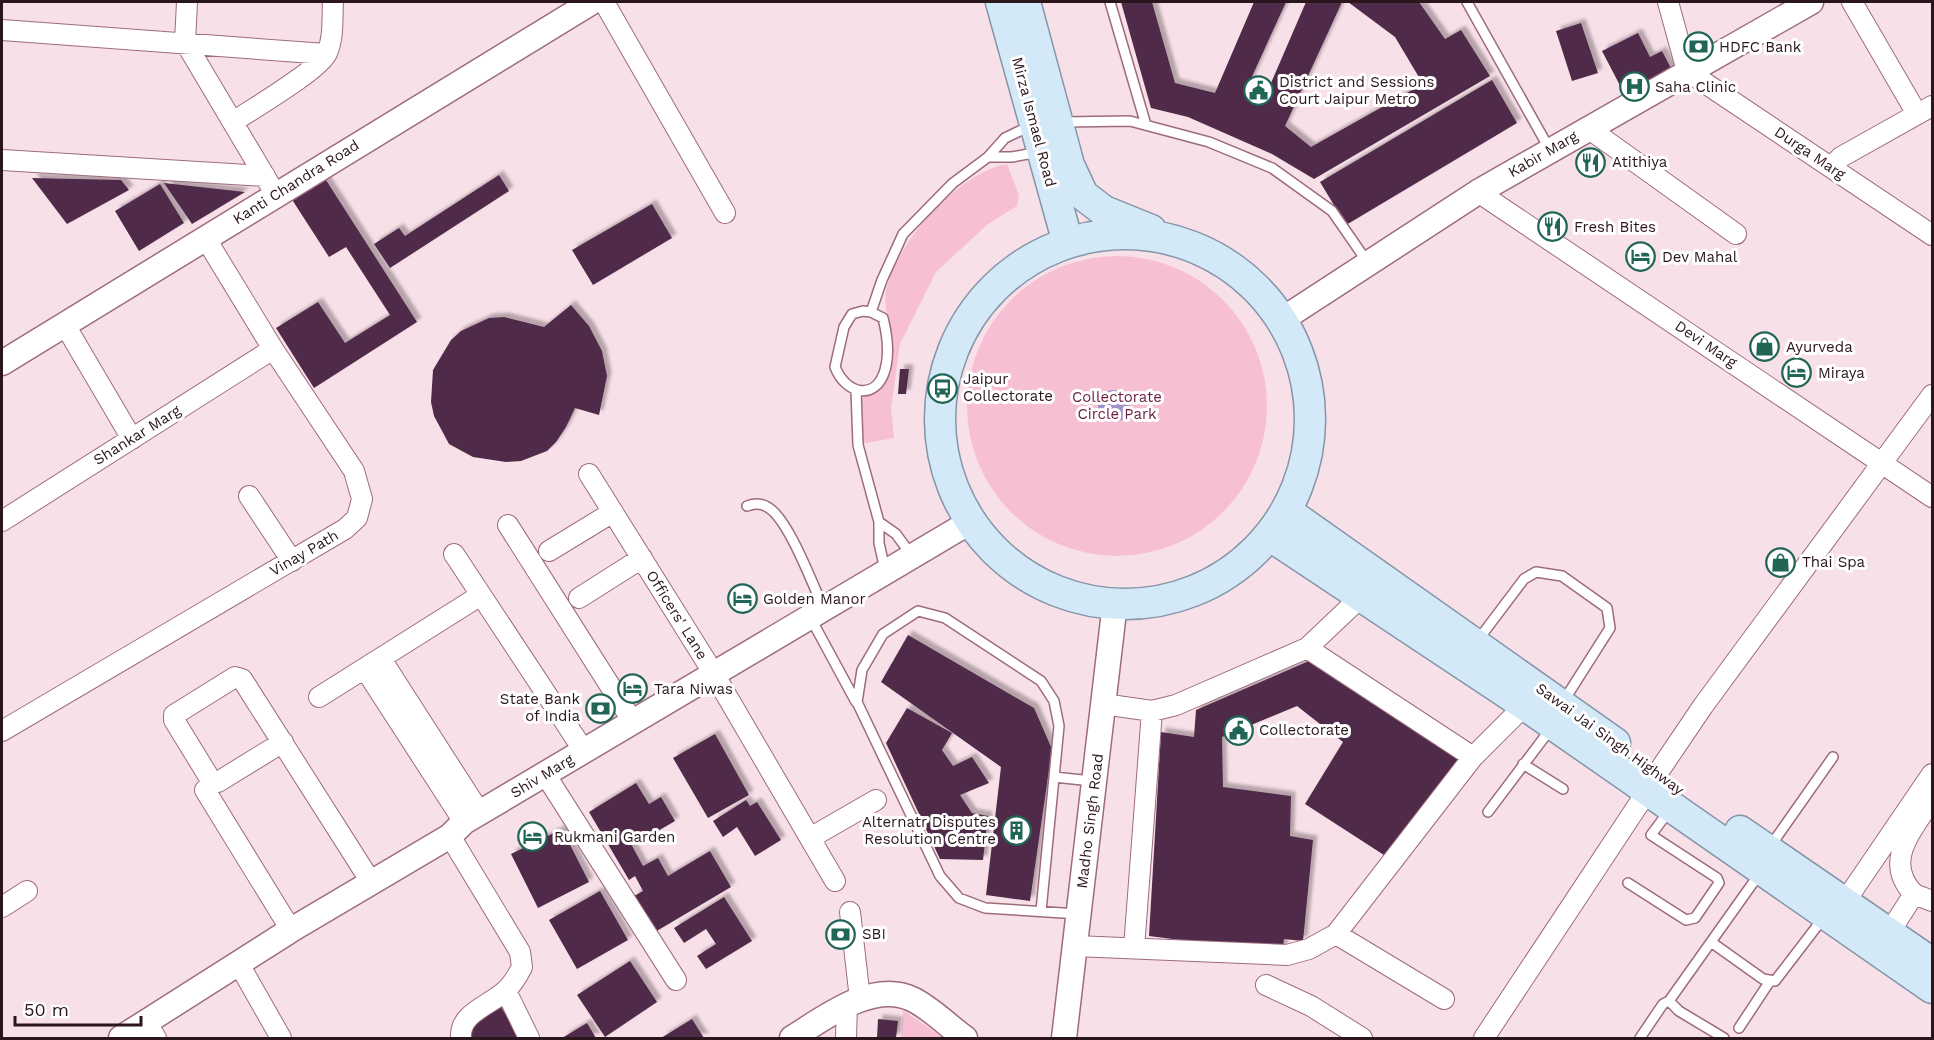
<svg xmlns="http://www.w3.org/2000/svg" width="1934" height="1040" viewBox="0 0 1934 1040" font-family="'Work Sans',sans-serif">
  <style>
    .green { fill: #f7bfd3 }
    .water { fill: #9f91c9 }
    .building { fill: #502a48; filter: url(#shadow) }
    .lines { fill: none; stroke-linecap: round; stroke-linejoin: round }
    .service-casing { stroke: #9e6b7e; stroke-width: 12 }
    .minor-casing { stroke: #9e6b7e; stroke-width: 22 }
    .tertiary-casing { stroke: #9e6b7e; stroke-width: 27 }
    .primary-casing { stroke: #8595a8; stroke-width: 33 }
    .service { stroke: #fff; stroke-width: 9 }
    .minor { stroke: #fff; stroke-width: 20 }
    .tertiary { stroke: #fff; stroke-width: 24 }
    .primary { stroke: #d3e9f7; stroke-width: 30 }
    .labels { text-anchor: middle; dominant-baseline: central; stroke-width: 6; stroke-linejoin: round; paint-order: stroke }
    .poi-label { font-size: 15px; fill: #2b161e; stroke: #fff; text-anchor: start }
    .street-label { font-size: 15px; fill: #2b161e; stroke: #fff }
    .park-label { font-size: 15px; fill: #691e41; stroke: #fff }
  </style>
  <defs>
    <filter id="shadow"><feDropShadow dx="4.5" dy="-4.5" stdDeviation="1.5" flood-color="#0004"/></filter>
  </defs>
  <rect width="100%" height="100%" fill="#f8e0e8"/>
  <path class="green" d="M1007 164 1019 195 1017 206 988 224 936 272 900 344 891 408 894 438 861 444 856 406C863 397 875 387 880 378 888 360 887 338 887 319 887 310 884 301 886 292 894 244 959 172 1007 164Z
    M967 406a150 150 0 1 1 300 0a150 150 0 1 1-300 0Z
    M903 1010 943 1038H901Z"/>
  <path class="water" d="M1098 406a16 16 0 1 1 32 0a16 16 0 1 1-32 0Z"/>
  <path class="building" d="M1121 2H1152L1175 83 1215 93 1254 2H1286L1250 81 1268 90 1306 2H1342L1285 126 1311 147 1423 84 1395 37 1348 2H1419L1445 39 1461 30 1490 76 1314 179 1272 154 1188 117 1151 108Z
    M1581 23 1598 73 1572 81 1556 31Z
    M1638 33 1650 57 1662 51 1673 72 1626 97 1602 51Z
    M1492 80 1517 123 1346 225 1320 182Z
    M499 175 509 191 390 268 374 244 399 228 405 236Z
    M324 177 417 322 314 388 276 328 318 302 345 343 390 315 346 247 329 257 291 198Z
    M32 178 121 180 129 190 67 224Z
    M164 183 245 192 192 224Z
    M160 184 184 223 139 251 115 211Z
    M652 204 672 238 593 285 572 250Z
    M571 305 589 326 602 351 607 376 599 415 575 408 566 427 556 442 547 451 521 461 506 462 473 457 449 444 434 416 431 402 433 370 451 340 461 331 489 318 504 317 544 327Z
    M900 369H909L906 394H898Z
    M908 635 1034 708 1052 749 1030 901 986 895 1001 767 881 682Z
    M1309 661 1459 760 1387 857 1305 804 1343 742 1297 706 1222 737 1223 787 1291 796 1290 836 1313 840 1303 941 1284 939 1282 953 1149 936 1161 732 1194 737 1196 710Z
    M907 708 952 733 942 750 953 766 972 757 989 783 960 795 972 813 988 816 983 860 940 859 886 743Z
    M715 734 749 795 708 818 673 758Z
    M636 783 649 804 661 797 675 821 639 842 637 838 630 842 643 866 658 858 668 876 710 851 731 887 655 932 634 896 643 891 635 876 629 880 589 812Z
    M746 800 750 806 757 802 781 840 755 856 737 827 723 837 713 821Z
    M562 829 589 882 538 908 511 854Z
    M600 891 628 940 577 969 549 920Z
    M724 897 752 941 706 969 697 956 716 944 706 929 684 943 674 928Z
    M630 961 657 1002 605 1037 577 995Z
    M501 1007 520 1038H468L463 1030Z
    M692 1019 704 1038H661Z
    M878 1019 898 1021 896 1038H877Z
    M587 1023 596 1038H562Z"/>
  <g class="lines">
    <defs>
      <path id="service" d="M1110 2 1146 125
        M1467 2 1550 150
        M1063 122 1130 121 1209 142 1272 168 1332 211 1368 263
        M988 157H1012L1039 152
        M863 311 871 312 883 318C887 334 890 353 885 370 876 401 846 395 835 367L844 327 852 314Z
        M871 312 882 280 903 234 953 183 988 157 1005 138 1030 126
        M856 390 858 445 879 522V543L885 570
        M747 506C755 503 762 503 769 508 789 521 812 583 823 607
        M879 522 896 534 912 556
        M810 617 856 702
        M1478 640 1524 579 1536 572 1562 576 1607 608 1610 628 1563 702
        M1523 764 1563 789
        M1054 777 1092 781
        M1488 812 1552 727
        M1769 848 1833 757
        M1628 883 1686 920 1695 918 1719 883 1717 878 1651 835 1669 811
        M1041 911 1059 726 1054 701 1041 681 945 618 918 611 883 634 862 670 857 702 940 876 959 898 985 908 1079 914
        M1711 942 1763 979 1775 981 1824 917
        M1739 1028 1770 981
        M1640 1038 1663 1004 1669 1001
        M1724 1038 1679 1011 1669 1001 1760 873"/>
      <path id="minor" d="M187 2 185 42 270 185
        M604 2 725 213
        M1668 2 1687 71 1932 235
        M1852 2 1917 114
        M2 30 326 54
        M233 122C252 109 318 71 327 53 334 37 332 18 333 2
        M1588 128 1736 234
        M2 160 265 176
        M1831 167 1841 157 1932 106
        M1478 192 1932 497
        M65 325 132 439
        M589 474 714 674 835 881
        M249 496 292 561
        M2 521 273 349
        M508 525 633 722
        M549 551 613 512
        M454 554 584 751
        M579 598 642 558
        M1307 648 1473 757
        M381 659 480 813
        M365 669 464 822
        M319 697 481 595
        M1103 704 1152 711 1176 705 1307 648 1362 596
        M2 731 345 529 357 518 362 499 354 471 273 349 206 239
        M283 742 218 782H212L174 720V715L235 677 242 679 371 882
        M545 774 676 980
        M1657 774 1703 706 1932 395
        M205 790 291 930
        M450 836 520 952 522 967C518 975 512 985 505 991 489 1006 459 1013 461 1038
        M810 838 876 800
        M1914 894C1882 861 1913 830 1932 799
        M1844 903 1932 774
        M2 907 27 891
        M850 912 860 999
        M1889 933 1914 894 1932 901
        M1336 934 1444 999
        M1075 946 1287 955 1309 949 1336 934 1473 757 1525 705
        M1134 948 1152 711
        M239 964 281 1038
        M1266 985 1311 1006 1362 1038
        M506 991 529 1038
        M146 1022 156 1038
        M846 1038 847 1004
        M1484 1038 1648 790"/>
      <path id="tertiary" d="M1283 319 1478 192 1811 2
        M2 363 592 2
        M121 1038 291 930 450 836 464 822 970 522
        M792 1038C823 1019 872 980 912 999 931 1008 948 1026 965 1038
        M1064 1038 1115 603"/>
      <path id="primary" d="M1001 2 1068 243
        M1025 2 1069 165 1083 195 1104 211 1151 230
        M940 419a185 185 0 1 1 370 0a185 185 0 1 1-370 0Z
        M1289 513 1615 743
        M1269 535 1525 705 1932 988
        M1740 831 1932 963"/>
    </defs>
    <use href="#service" class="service-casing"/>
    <use href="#minor" class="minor-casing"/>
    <use href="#tertiary" class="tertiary-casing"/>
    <use href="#primary" class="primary-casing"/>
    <use href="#service" class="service"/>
    <use href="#minor" class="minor"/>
    <use href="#tertiary" class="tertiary"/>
    <use href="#primary" class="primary"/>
  </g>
  <defs>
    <symbol id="bank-ring" viewBox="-11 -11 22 22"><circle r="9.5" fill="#fff" stroke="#216556" stroke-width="1.5"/><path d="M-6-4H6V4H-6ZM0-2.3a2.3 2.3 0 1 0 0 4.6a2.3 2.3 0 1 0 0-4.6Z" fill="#216556"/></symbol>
    <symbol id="hospital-ring" viewBox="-11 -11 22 22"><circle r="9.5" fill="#fff" stroke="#216556" stroke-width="1.5"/><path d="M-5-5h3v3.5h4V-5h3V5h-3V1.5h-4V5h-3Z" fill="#216556"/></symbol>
    <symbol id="civic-ring" viewBox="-11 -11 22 22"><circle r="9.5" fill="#fff" stroke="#216556" stroke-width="1.5"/><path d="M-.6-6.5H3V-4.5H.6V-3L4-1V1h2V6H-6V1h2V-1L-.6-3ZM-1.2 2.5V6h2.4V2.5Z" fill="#216556"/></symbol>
    <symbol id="restaurant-ring" viewBox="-11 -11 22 22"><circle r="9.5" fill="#fff" stroke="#216556" stroke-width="1.5"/><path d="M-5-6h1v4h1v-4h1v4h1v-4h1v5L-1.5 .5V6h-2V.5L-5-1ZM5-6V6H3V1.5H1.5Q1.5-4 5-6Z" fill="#216556"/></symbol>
    <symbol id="hotel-ring" viewBox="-11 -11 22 22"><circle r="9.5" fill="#fff" stroke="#216556" stroke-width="1.5"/><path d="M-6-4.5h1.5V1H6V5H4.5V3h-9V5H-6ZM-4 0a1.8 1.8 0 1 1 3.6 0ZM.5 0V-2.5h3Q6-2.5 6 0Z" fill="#216556"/></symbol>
    <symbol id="shop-ring" viewBox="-11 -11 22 22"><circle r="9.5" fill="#fff" stroke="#216556" stroke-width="1.5"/><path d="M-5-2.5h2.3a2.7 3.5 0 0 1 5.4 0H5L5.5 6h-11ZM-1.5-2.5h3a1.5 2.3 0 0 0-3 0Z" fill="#216556"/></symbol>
    <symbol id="bus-ring" viewBox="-11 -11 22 22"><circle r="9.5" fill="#fff" stroke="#216556" stroke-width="1.5"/><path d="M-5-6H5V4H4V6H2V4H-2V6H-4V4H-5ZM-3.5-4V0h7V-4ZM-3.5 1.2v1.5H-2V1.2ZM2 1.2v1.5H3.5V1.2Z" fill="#216556"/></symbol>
    <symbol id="building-ring" viewBox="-11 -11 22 22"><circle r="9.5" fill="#fff" stroke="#216556" stroke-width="1.5"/><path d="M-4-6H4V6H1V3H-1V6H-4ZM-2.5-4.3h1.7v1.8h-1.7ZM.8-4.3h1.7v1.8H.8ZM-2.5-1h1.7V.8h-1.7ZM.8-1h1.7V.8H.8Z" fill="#216556"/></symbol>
  </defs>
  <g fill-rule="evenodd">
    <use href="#bank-ring" x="1682" y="30" width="33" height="33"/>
    <use href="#hospital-ring" x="1618" y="70" width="33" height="33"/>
    <use href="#civic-ring" x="1242" y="74" width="33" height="33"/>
    <use href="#restaurant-ring" x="1574" y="146" width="33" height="33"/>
    <use href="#restaurant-ring" x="1536" y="210" width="33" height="33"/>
    <use href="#hotel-ring" x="1624" y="240" width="33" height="33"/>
    <use href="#shop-ring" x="1748" y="330" width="33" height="33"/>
    <use href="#hotel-ring" x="1780" y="356" width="33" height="33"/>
    <use href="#bus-ring" x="926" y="372" width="33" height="33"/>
    <use href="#shop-ring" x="1764" y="546" width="33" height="33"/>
    <use href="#hotel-ring" x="726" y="582" width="33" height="33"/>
    <use href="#hotel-ring" x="616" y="672" width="33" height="33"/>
    <use href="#bank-ring" x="584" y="692" width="33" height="33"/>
    <use href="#civic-ring" x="1222" y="714" width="33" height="33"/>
    <use href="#building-ring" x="1000" y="814" width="33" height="33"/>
    <use href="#hotel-ring" x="516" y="820" width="33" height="33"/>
    <use href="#bank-ring" x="824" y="918" width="33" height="33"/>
  </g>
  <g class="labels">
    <g class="poi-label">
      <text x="1719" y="47">HDFC Bank</text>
      <text x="1279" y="82">District and Sessions<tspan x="1279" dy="17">Court Jaipur Metro</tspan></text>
      <text x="1655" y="87">Saha Clinic</text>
      <text x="1612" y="162">Atithiya</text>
      <text x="1574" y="227">Fresh Bites</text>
      <text x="1662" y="257">Dev Mahal</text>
      <text x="1786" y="347">Ayurveda</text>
      <text x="1818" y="373">Miraya</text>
      <text x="963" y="379">Jaipur<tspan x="963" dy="17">Collectorate</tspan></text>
      <text x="1802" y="562">Thai Spa</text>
      <text x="763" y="599">Golden Manor</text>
      <text x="654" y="689">Tara Niwas</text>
      <text x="580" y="699" text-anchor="end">State Bank<tspan x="580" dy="17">of India</tspan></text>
      <text x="1259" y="730">Collectorate</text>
      <text x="996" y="822" text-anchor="end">Alternatr Disputes<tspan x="996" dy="17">Resolution Centre</tspan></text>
      <text x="554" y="837">Rukmani Garden</text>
      <text x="862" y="934">SBI</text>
    </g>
    <g class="street-label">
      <text transform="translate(1034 122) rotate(75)">Mirza Ismael Road</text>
      <text transform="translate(1810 153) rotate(34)">Durga Marg</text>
      <text transform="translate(1543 154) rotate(-30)">Kabir Marg</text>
      <text transform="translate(296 182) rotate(-32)">Kanti Chandra Road</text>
      <text transform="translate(1706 344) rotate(34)">Devi Marg</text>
      <text transform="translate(137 435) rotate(-32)">Shankar Marg</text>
      <text transform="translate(304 553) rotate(-30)">Vinay Path</text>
      <text transform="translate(677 615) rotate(58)">Officers' Lane</text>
      <text transform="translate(1610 739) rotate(36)">Sawai Jai Singh Highway</text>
      <text transform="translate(542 776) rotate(-31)">Shiv Marg</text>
      <text transform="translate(1090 821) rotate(-83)">Madho Singh Road</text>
    </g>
    <g class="park-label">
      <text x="1117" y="397">Collectorate<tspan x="1117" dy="17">Circle Park</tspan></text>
    </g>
  </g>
  <rect width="1934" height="1040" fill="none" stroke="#2b161e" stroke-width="6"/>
  <path d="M15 1016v9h126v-9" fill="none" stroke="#2b161e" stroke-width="3"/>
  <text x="24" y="1016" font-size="18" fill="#2b161e" stroke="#ffffff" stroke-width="4.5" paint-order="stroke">50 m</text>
</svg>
